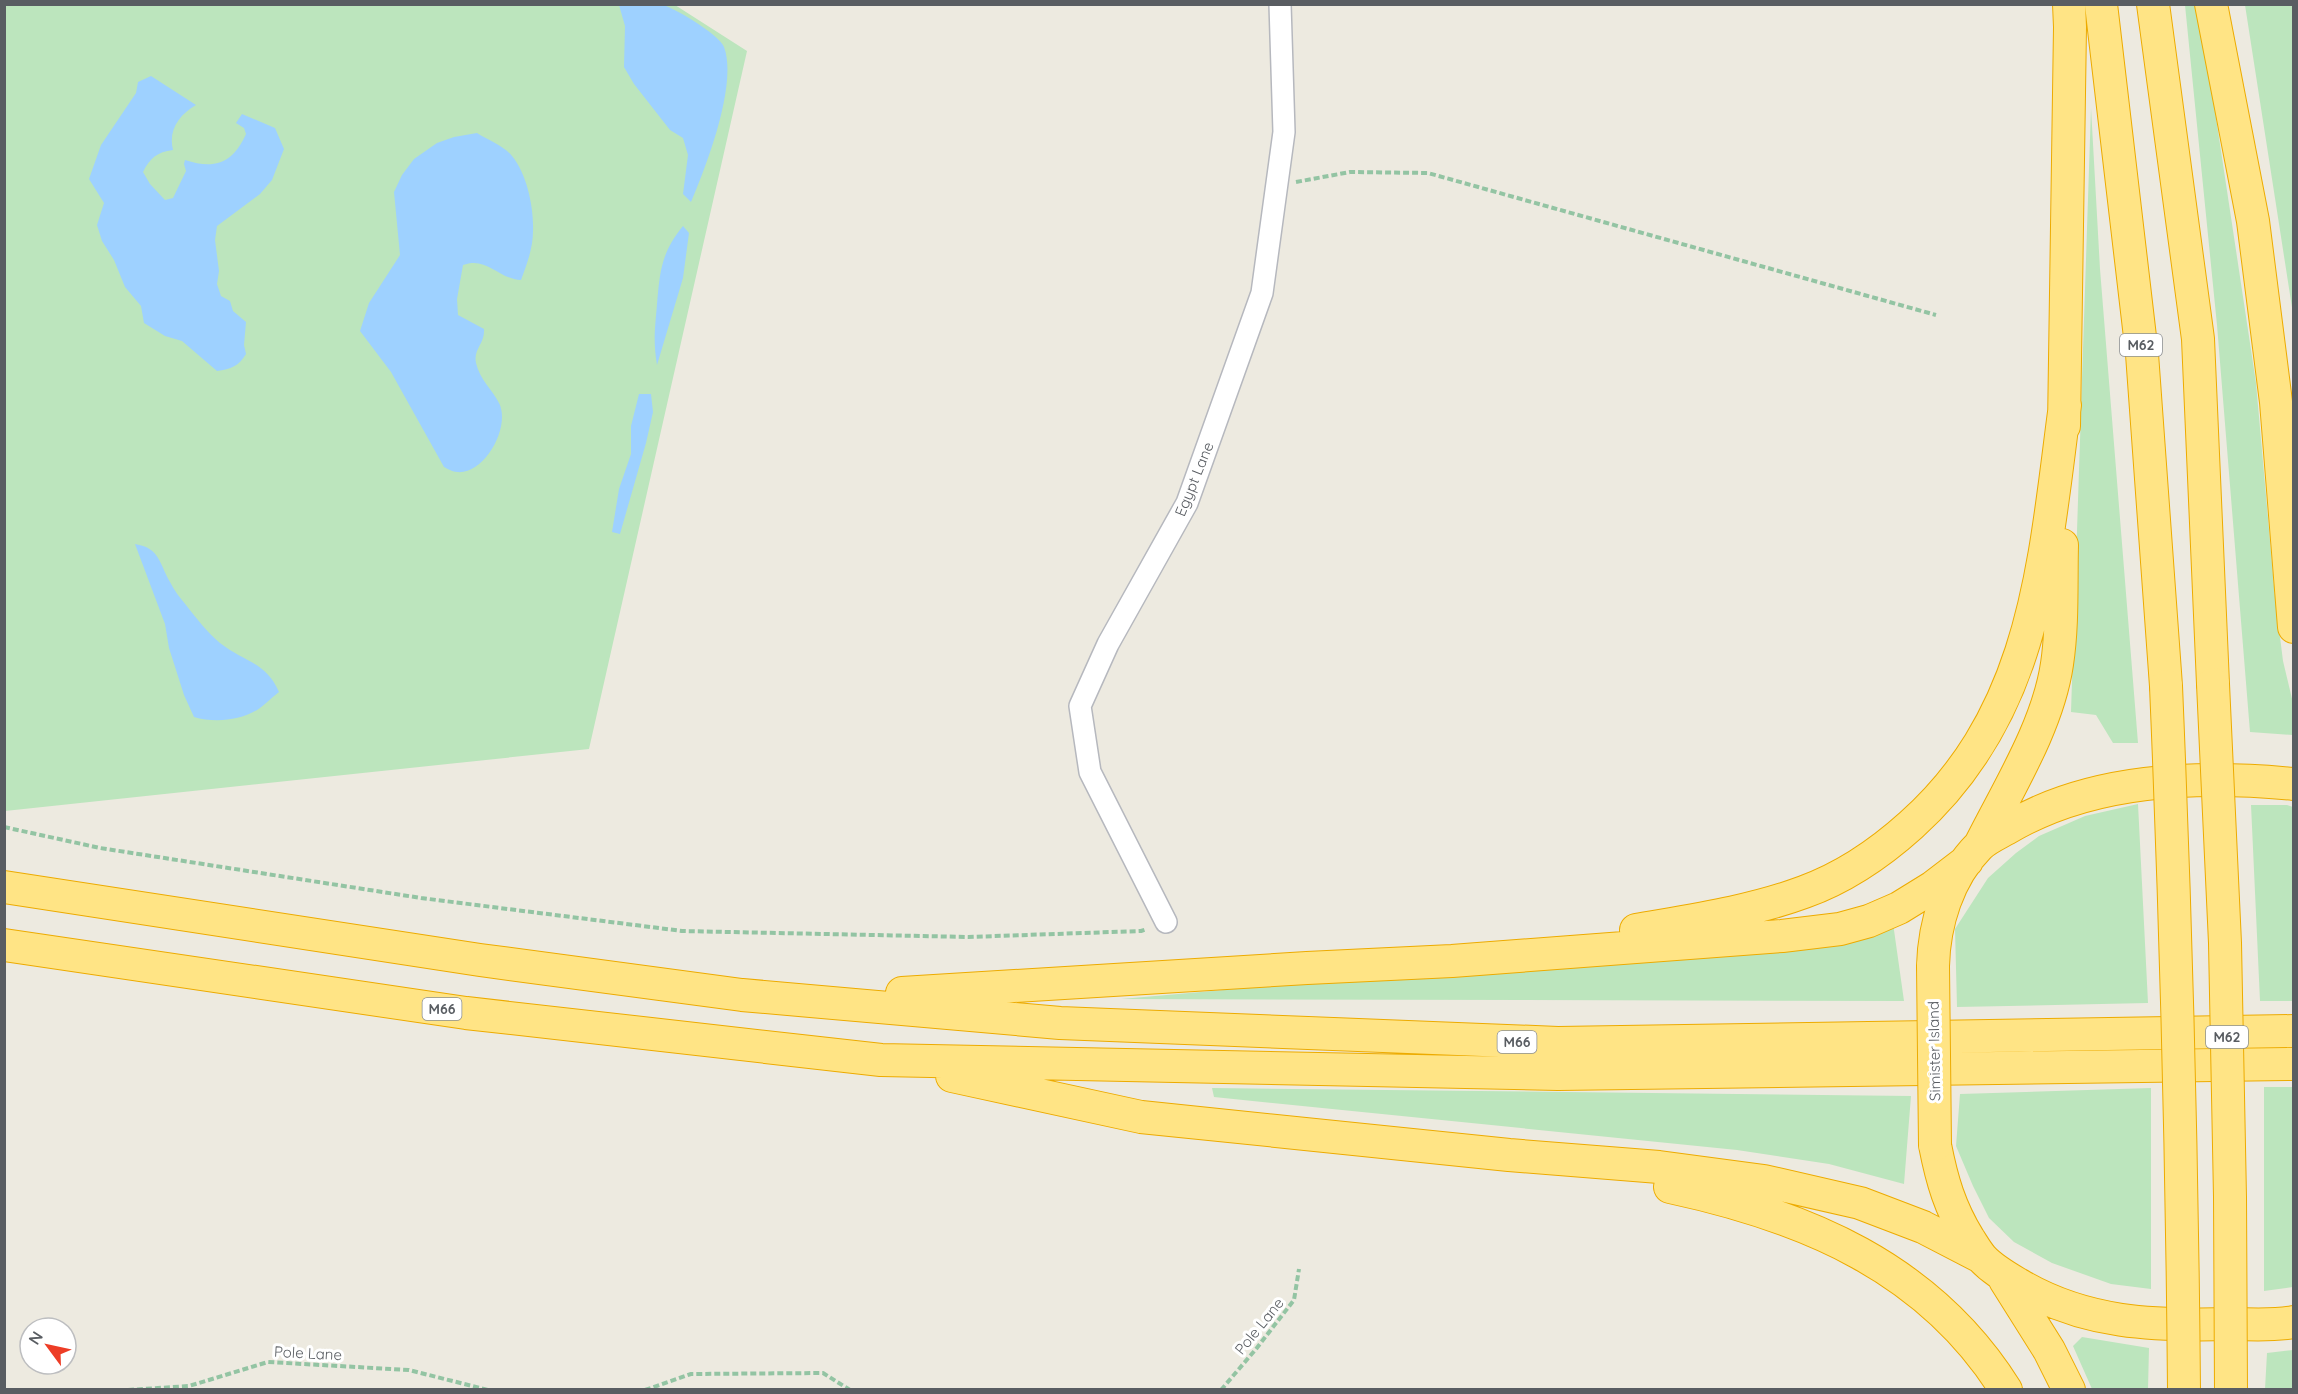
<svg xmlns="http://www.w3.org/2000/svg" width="2298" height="1394" viewBox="0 0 2298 1394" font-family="Quicksand,sans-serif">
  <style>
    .green { fill: #bce5bd }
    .water { fill: #9ed1ff }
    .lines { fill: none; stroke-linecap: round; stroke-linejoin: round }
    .minor-casing { stroke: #b6b8be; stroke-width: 24 }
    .highway-casing { stroke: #edab00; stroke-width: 34 }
    .path { stroke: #93c4a3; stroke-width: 4; stroke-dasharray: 6 3; stroke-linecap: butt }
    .minor { stroke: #fff; stroke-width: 21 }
    .highway { stroke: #ffe485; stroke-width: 32 }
    .highway-bridge-casing { stroke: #edab00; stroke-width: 34; stroke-linecap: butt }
    .highway-bridge { stroke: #ffe485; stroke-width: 32 }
    .labels { text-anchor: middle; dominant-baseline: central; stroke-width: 6; stroke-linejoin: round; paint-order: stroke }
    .shield { fill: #fff; stroke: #8b8e91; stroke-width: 1.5 }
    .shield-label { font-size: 14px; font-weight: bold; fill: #595d62 }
    .street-label { font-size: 15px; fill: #595d62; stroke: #fff }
  </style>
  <rect width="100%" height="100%" fill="#edeae0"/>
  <path class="green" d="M4 5H675L747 51 589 749 5 811Z
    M2185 5H2199L2256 383 2275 597 2283 661 2293 703V735L2250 732 2217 325Z
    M2245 5H2293V314Z
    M2091 108 2100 269 2138 743H2113L2096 715 2071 712Z
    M2138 804 2148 1003 1957 1007 1955 929 1988 878 2016 853 2039 836 2085 816Z
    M2251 805H2287L2293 807V1001H2260Z
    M1893 923 1904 1001 1121 999 1868 933Z
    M2264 1087H2294L2293 1287 2264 1291Z
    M1212 1088 1911 1096 1904 1184 1829 1164 1737 1150 1214 1097Z
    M2151 1088V1289L2111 1284 2052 1263 2014 1242 1989 1218 1973 1186 1956 1146 1960 1094Z
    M2082 1337 2149 1348 2148 1389H2092L2073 1346Z
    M2293 1350V1389H2265L2267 1353Z"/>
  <path class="water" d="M619 5C632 4 647 3 660 4 672 6 720 35 724 47 738 84 706 167 691 202L683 194 688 155 683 138 670 130 634 84 624 67 625 26Z
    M151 76 196 105C179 115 168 130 173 150 157 152 150 158 143 172L150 184 165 200 173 198 186 171 184 164 185 160C215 170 233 163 246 134L244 128 236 123 242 114 275 128 284 149 272 180 260 194 217 226 215 240 219 271 217 284 221 296 230 301 233 311 246 322 244 345 246 354C239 366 231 369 217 371L182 341 165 336 144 323 141 306 125 287 114 260 102 241 97 225 104 203 89 179 101 145 136 93 138 82Z
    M477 133C488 140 504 146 512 156 527 174 534 208 533 231 533 248 527 264 521 280 498 279 487 256 463 265L457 299 458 315 484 329C485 344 473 349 476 363 480 380 492 389 499 403 511 426 485 475 457 472 453 472 448 469 444 467L391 372 360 331 369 303 400 255 394 192 402 175 414 159 437 143 454 137Z
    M683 226 689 233 683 278 657 365C653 340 655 329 657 304 660 271 661 253 683 226Z
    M639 394H651L653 412 646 443 620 534 612 532 619 489 631 454V426Z
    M135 544C160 548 159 563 170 582 174 590 180 598 186 605 196 618 208 633 220 643 244 662 266 662 279 692 272 697 267 703 260 708 242 721 214 723 194 717L184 695 169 648 165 624Z"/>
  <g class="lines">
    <defs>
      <path id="minor" d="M1166 922 1090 772 1080 706 1108 644 1187 503 1262 293 1284 132 1280 4"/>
      <path id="highway" d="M2101 4 2142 354 2166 686
        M2153 4 2198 339 2213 684
        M2211 4 2253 221 2276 402 2294 627
        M2064 426 2070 27 2069 4
        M1980 845C2008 789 2048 726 2057 664 2063 625 2061 584 2062 545
        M4 887 480 960 742 995 1060 1023 1558 1043 2294 1031
        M1636 930C1693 920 1750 912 1804 892 1843 878 1881 852 1911 825 2037 712 2044 561 2065 405
        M4 945 466 1013 881 1060 1558 1074 2294 1064
        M1933 966C1934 924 1948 877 1979 846 1986 839 1997 834 2006 829 2091 778 2197 775 2294 784
        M902 993 1307 968 1452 961 1782 936 1840 929 1869 921 1899 908 1933 887 1967 861
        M952 1076 1141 1117 1509 1155 1659 1167 1764 1181 1860 1203 1923 1227 1981 1257
        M1935 1145C1942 1181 1950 1208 1969 1239 1973 1245 1977 1252 1982 1258 1992 1269 2006 1277 2018 1284 2085 1324 2154 1326 2230 1324 2251 1324 2273 1326 2294 1322
        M1670 1187C1805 1216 1929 1267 2006 1390
        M2005 1280 2049 1350 2069 1390"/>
    </defs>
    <use href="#minor" class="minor-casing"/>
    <use href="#highway" class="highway-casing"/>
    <path class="path" d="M1296 182 1350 172 1428 173 1936 315
      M4 827 100 848 421 898 682 931 968 937 1141 931 1147 929
      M128 1390 189 1386 268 1362 409 1370 488 1390
      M645 1390 691 1374 823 1373 850 1390
      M1221 1390 1256 1349 1294 1300 1299 1269"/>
    <use href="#minor" class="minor"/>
    <use href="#highway" class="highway"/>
    <defs>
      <path id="highway-bridge" d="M2213 684 2225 943 2230 1197 2231 1390
        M2166 686C2176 921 2182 1155 2184 1390
        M1933 966 1935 1145"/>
    </defs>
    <use href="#highway-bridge" class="highway-bridge-casing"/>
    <use href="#highway-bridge" class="highway-bridge"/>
  </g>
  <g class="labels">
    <g class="shield">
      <rect x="2120" y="334" width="42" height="22" rx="4.5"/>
      <rect x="422.5" y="998" width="39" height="22" rx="4.5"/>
      <rect x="2206" y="1026" width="42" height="22" rx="4.5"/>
      <rect x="1497.5" y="1031" width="39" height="22" rx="4.5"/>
    </g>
    <g class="shield-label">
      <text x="2141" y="345">M62</text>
      <text x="442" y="1009">M66</text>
      <text x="2227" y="1037">M62</text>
      <text x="1517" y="1042">M66</text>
    </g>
    <g class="street-label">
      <text transform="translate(1194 479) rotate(-68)">Egypt Lane</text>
      <text transform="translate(1934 1051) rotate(-91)">Simister Island</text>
      <text transform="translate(1259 1326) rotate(-51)">Pole Lane</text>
      <text transform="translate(308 1353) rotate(3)">Pole Lane</text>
    </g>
  </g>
  <rect width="2298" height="1394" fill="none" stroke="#595d62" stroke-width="12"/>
  <g transform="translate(48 1346) rotate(303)"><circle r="28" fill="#ffffff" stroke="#bdbec0" stroke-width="1.5"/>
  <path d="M0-4.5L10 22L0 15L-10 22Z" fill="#ed3d26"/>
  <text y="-9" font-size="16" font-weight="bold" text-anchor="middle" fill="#595d62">N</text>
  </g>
</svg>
